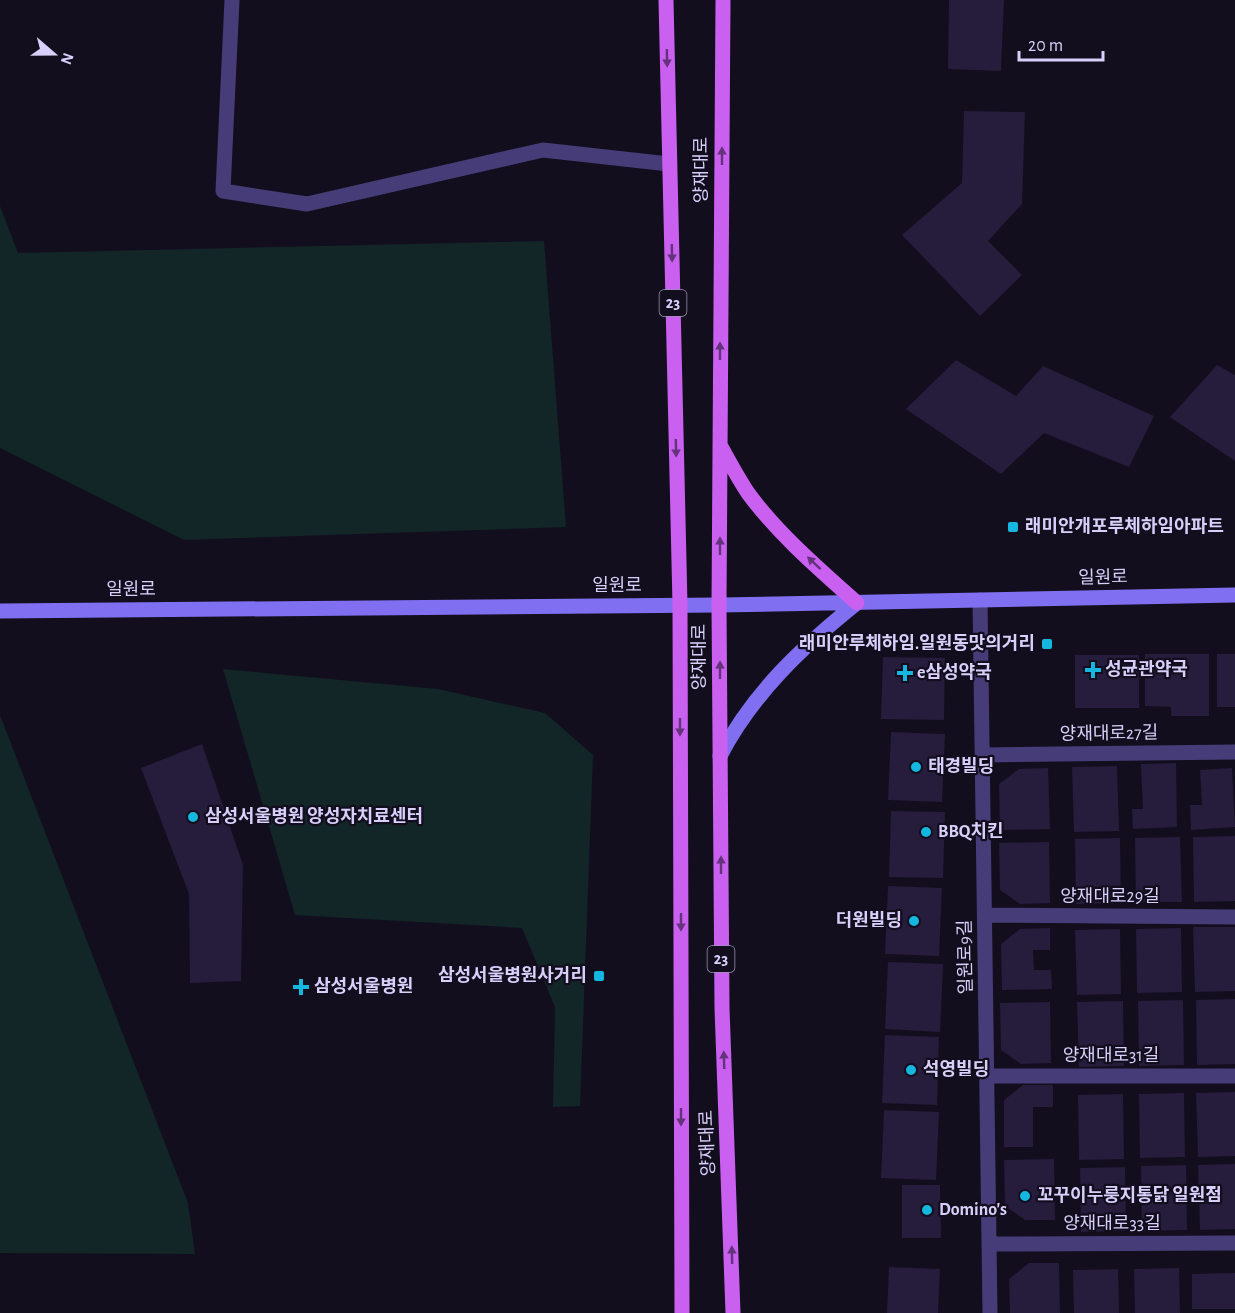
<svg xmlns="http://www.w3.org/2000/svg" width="1235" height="1313" viewBox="0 0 1235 1313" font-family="'Alegreya Sans','Noto Sans KR',sans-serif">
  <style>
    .green { fill: #122527 }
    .building { fill: #261c3c }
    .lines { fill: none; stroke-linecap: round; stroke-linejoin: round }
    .street { stroke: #463d78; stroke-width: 15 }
    .secondary { stroke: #806ff1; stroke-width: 15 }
    .primary { stroke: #c960f0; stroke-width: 15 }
    .oneway { fill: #64337c }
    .poi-dot { fill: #15b7e0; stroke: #120e1d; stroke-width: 2 }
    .labels { text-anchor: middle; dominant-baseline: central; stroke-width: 4.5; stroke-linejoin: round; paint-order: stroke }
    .shield { fill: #120e1d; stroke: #9d95b8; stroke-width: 1.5 }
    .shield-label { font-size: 16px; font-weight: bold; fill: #d8cffa }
    .street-label { font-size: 18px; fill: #d8cffa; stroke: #120e1d }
    .poi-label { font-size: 18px; font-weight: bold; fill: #d8cffa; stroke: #120e1d; text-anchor: start }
  </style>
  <rect width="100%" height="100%" fill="#120e1d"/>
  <path class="green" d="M0 206 18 253 544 241 566 527 184 540 0 448Z
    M223 669 438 689 545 713 593 755 580 1106 553 1107 555 1007 522 928 295 915Z
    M0 715 188 1203 195 1254 0 1253Z"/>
  <path class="building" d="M949 0H1004L1001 71 948 69Z
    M964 111 1025 112 1022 204 988 241 1022 275 980 316 902 235 962 183Z
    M956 360 1016 396 1043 366 1154 416 1129 467 1044 433 1001 474 906 409Z
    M1217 365 1235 375V461L1170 417Z
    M1145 654H1209V716H1171V707L1145 706Z
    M1217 654H1235V707H1217Z
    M1075 655H1139V708H1075Z
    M883 657 945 658 944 720 881 719Z
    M891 732 945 734 942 802 888 800Z
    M202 744 243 865 241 981 190 983 189 894 141 768Z
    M1176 763 1177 827 1133 829 1132 809H1143L1141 764Z
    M1117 766 1119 831 1074 832 1072 767Z
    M1048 768 1050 829 1000 830 999 784 1019 769Z
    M1232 768 1235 827 1191 830 1190 805H1202L1200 770Z
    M891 811 945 812 943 878 889 877Z
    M1235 836V901L1194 902 1193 837Z
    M1180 837 1182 902H1136L1135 838Z
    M1120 838 1121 903 1076 904 1075 839Z
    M1049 842 1050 903 1020 904 1000 890 999 843Z
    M888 886 942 888 939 956 885 954Z
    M1193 927H1235V991L1195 992Z
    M1050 928V950H1033L1034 970H1051L1052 989 1002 990 1001 944 1020 929Z
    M1181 928 1182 992 1137 993 1136 929Z
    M1120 929 1121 994 1077 995 1075 930Z
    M888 962 943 964 940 1032 885 1029Z
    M1235 999V1064L1197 1065 1196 1000Z
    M1183 1000 1184 1065 1139 1066 1138 1001Z
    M1123 1001 1124 1066 1079 1067 1077 1002Z
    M1050 1002 1051 1063 1021 1064 1001 1050 1000 1003Z
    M885 1035 939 1037 937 1105 882 1103Z
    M1023 1085H1053V1107H1033V1147H1004V1100Z
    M1235 1092V1156L1198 1157 1196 1093Z
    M1184 1093 1185 1157 1140 1158 1139 1094Z
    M1123 1094 1124 1159 1079 1160 1078 1095Z
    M884 1110 939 1112 936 1180 881 1178Z
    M1054 1159 1055 1220H1025L1005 1206 1004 1160Z
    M1235 1164V1229L1200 1230 1198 1165Z
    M1186 1165 1187 1230 1142 1231 1141 1166Z
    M1125 1167 1126 1231 1081 1232 1080 1168Z
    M902 1185H940L941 1238H902Z
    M1029 1263H1059L1060 1313H1010L1009 1279Z
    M889 1267 940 1269 938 1313H887Z
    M1179 1268 1180 1313H1135L1134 1269Z
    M1118 1269 1119 1313H1074L1073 1270Z
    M1235 1273V1309H1192V1274Z"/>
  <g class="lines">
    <path class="street" d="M232 0 223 191 307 204 543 150 669 164
      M980 600 990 1313
      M983 755 1235 752
      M985 915 1235 917
      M987 1076H1235
      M989 1244 1235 1243"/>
    <path class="secondary" d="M0 611 719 605 1235 595
      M720 756C753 693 802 647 857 603"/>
    <path class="primary" d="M666 0 680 605 682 1313
      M723 0 719 605 722 1008 733 1313
      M720 445C729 461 738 478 748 493 778 534 819 569 857 603"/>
  </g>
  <defs><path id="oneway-solid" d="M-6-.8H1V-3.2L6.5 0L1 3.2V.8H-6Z" transform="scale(1.5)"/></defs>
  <g class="oneway">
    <use href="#oneway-solid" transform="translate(667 58) rotate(89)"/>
    <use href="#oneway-solid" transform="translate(722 156) rotate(-90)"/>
    <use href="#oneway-solid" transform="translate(672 253) rotate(89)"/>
    <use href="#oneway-solid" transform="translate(720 351) rotate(-90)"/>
    <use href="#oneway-solid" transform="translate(676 448) rotate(89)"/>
    <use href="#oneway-solid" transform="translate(720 546) rotate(-90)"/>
    <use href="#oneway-solid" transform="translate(814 563) rotate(-137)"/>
    <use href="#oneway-solid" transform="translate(720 670) rotate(-90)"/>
    <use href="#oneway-solid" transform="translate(680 727) rotate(90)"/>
    <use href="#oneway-solid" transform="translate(721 865) rotate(-90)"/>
    <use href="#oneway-solid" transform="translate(681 922) rotate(90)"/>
    <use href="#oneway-solid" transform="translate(724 1060) rotate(-92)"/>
    <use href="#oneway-solid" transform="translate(681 1117) rotate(90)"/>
    <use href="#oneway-solid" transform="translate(732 1255) rotate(-91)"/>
  </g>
  <g class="poi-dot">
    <rect x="1007" y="521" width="12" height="12" rx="3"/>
    <rect x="1041" y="638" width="12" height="12" rx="3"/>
    <path d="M1090 661h6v6h6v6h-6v6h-6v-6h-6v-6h6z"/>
    <path d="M902 664h6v6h6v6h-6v6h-6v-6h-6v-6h6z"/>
    <circle cx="916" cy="767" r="6"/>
    <circle cx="193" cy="817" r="6"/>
    <circle cx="926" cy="832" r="6"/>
    <circle cx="914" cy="921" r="6"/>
    <rect x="593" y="970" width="12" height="12" rx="3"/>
    <path d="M298 978h6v6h6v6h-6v6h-6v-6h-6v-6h6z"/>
    <circle cx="911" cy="1070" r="6"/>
    <circle cx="1025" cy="1196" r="6"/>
    <circle cx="927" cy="1210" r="6"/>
  </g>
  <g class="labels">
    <g class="shield">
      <rect x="659.5" y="290" width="27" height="26" rx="4.5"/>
      <rect x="707.5" y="946" width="27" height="26" rx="4.5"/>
    </g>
    <g class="shield-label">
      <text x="673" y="303">23</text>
      <text x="721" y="959">23</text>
    </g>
    <g class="street-label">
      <text transform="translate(702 170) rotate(-90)">양재대로</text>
      <text transform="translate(1103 578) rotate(-1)">일원로</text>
      <text x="617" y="586">일원로</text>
      <text x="131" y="590">일원로</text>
      <text transform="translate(700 657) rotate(-90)">양재대로</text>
      <text transform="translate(1109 734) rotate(-1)">양재대로27길</text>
      <text x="1110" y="897">양재대로29길</text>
      <text transform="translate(966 957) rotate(-91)">일원로9길</text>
      <text x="1111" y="1056">양재대로31길</text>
      <text transform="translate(708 1143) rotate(-92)">양재대로</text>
      <text x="1112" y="1224">양재대로33길</text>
    </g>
    <g class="poi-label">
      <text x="1025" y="527">래미안개포루체하임아파트</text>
      <text x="1035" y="644" text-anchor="end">래미안루체하임.일원동맛의거리</text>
      <text x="1105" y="670">성균관약국</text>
      <text x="917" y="673">e삼성약국</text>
      <text x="928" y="767">태경빌딩</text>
      <text x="205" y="817">삼성서울병원 양성자치료센터</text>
      <text x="938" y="832">BBQ치킨</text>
      <text x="902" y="921" text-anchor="end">더원빌딩</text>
      <text x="587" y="976" text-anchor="end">삼성서울병원사거리</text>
      <text x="314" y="987">삼성서울병원</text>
      <text x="923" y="1070">석영빌딩</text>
      <text x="1037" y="1196">꼬꾸이누룽지통닭 일원점</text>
      <text x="939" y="1210">Domino's</text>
    </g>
  </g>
  <g transform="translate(54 54) rotate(110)" stroke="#120e1d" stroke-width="4.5" paint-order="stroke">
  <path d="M0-4.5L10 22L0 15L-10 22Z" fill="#d8cffa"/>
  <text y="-9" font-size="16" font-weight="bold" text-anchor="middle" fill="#d8cffa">N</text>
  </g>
  <path d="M1019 51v9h84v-9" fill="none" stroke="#d8cffa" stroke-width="3"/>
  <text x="1028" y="51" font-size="18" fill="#d8cffa" stroke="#120e1d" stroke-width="4.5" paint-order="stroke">20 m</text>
</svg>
